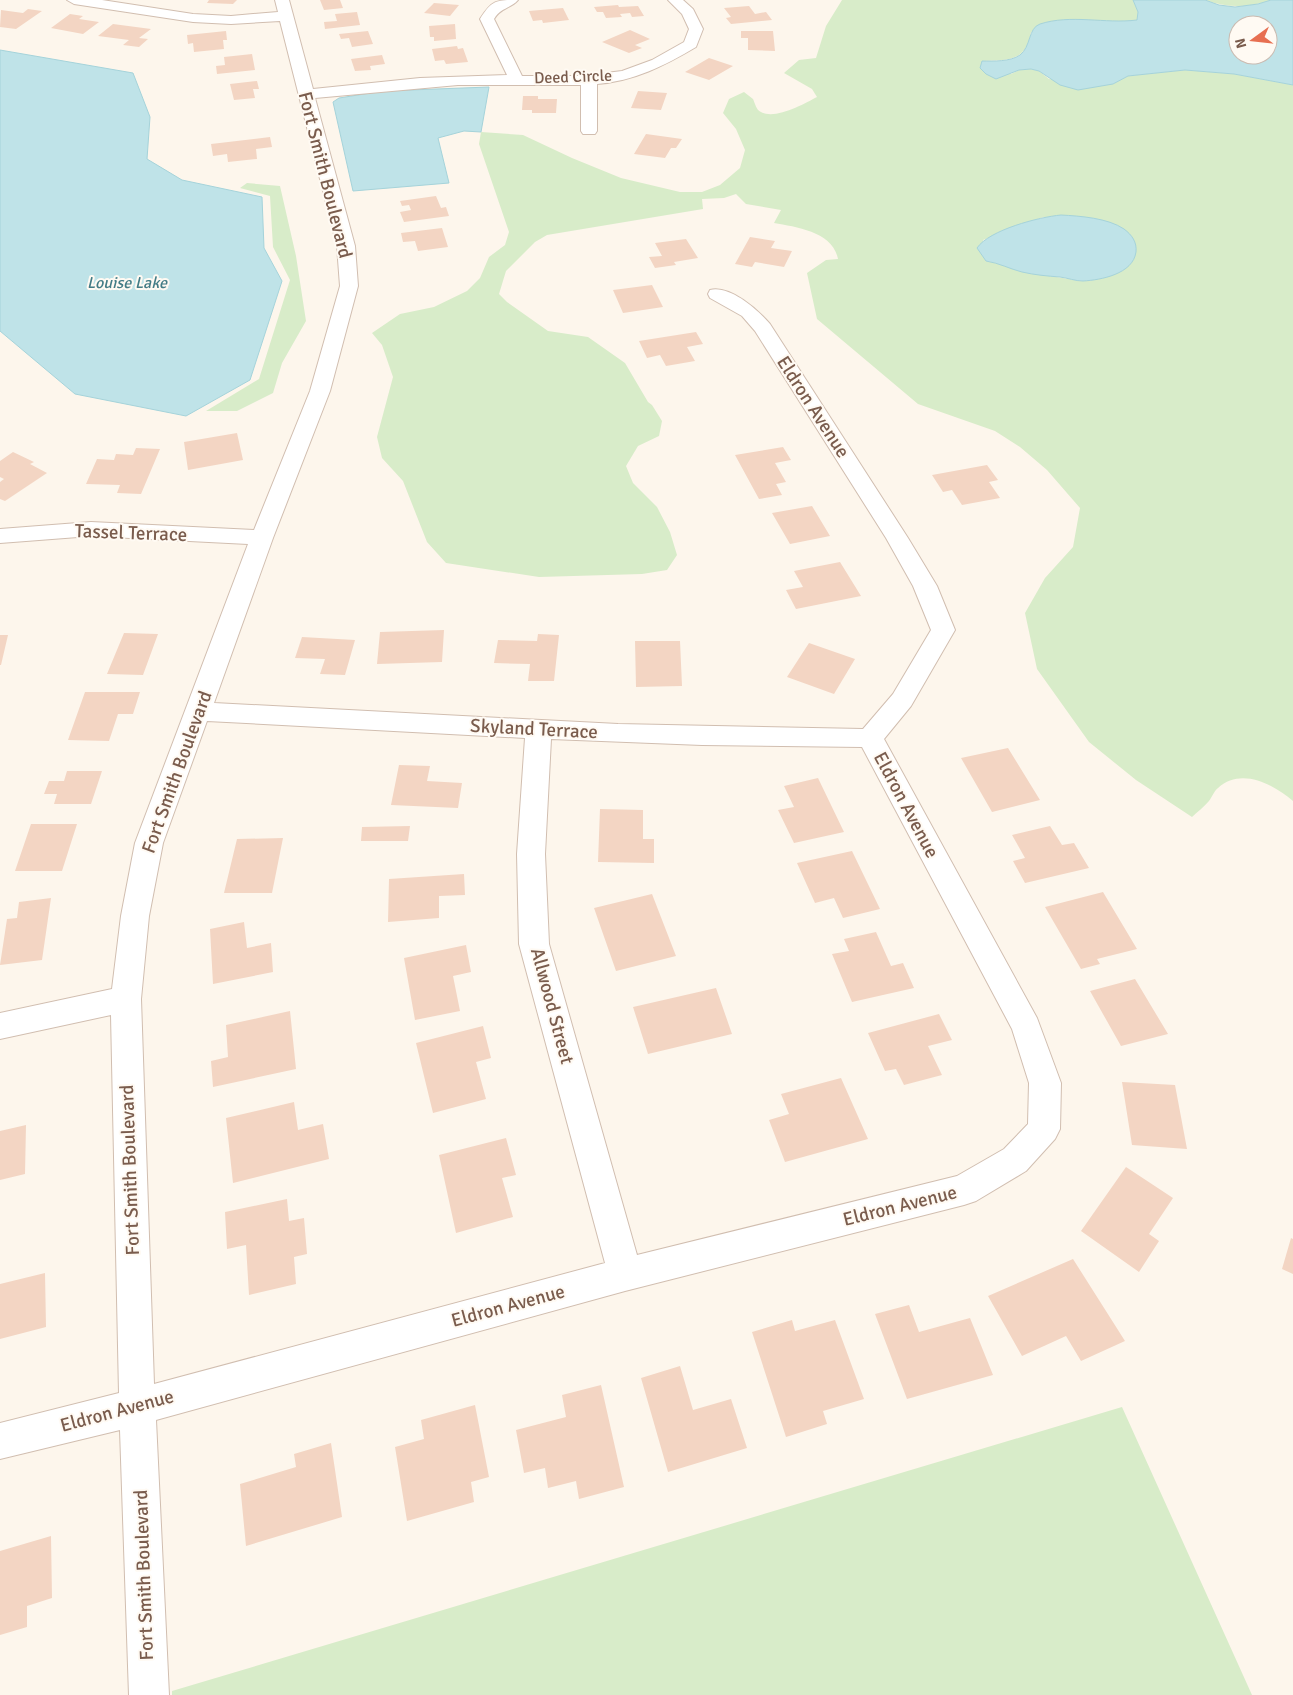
<svg xmlns="http://www.w3.org/2000/svg" width="1293" height="1695" viewBox="0 0 1293 1695" font-family="Signika,sans-serif">
  <style>
    .green { fill: #d8ecc9; fill-rule: evenodd }
    .water { fill: #bfe3e8; stroke: #a5d3da; fill-rule: evenodd }
    .building { fill: #f3d5c3 }
    .lines { fill: none; stroke-linecap: round; stroke-linejoin: round }
    .minor-casing { stroke: #d1beb0; stroke-width: 2 }
    .minor { fill: #fff; fill-rule: evenodd }
    .labels { text-anchor: middle; dominant-baseline: central; stroke-width: 4; stroke-linejoin: round; paint-order: stroke }
    .far-street-label { font-size: 16px; fill: #7a5c4d; stroke: #fffaf3 }
    .far-water-label { font-size: 16px; font-style: italic; fill: #437c86; stroke: #fffaf3 }
    .street-label { font-size: 19px; fill: #7a5c4d; stroke: #fffaf3 }
  </style>
  <rect width="100%" height="100%" fill="#fdf6ec"/>
  <path class="green" d="M842 0H1133L1138 12 1137 20 1116 23 1071 20 1031 32C1026 62 1008 60 982 61L1011 74 1019 70 1031 69 1039 71 1049 79 1113 84 1128 76 1185 70 1234 74 1293 85V801C1273 784 1241 767 1218 788 1214 791 1212 797 1209 801 1204 807 1197 812 1192 817L1136 780 1089 742 1037 669 1025 613 1045 578 1073 547 1080 508 1047 470 1020 447 995 431 918 404 817 319 807 273 826 260 838 259C833 232 797 227 774 223L781 210 746 204 736 194 724 198 702 199 703 209 547 235 535 242 506 271 499 294 507 302 548 331 588 337 625 363 648 402 652 405 662 421 659 436 638 446 626 466 633 483 657 507 670 532 677 555 667 570 642 574 539 577 446 563 427 542 403 481 382 458 377 437 393 377 382 345 372 333 400 314 434 307 467 291 480 278 489 257 505 245 509 232 479 144 481 132 523 135 572 158 621 178 680 192H702L720 185 740 168 745 150 736 129 723 113 729 99 744 92 753 99C755 103 756 110 761 112 775 120 804 104 817 97L812 89 784 73 799 60 816 58 826 26ZM1044 217 1119 272 1081 281 1020 271 1000 263 986 261 983 240 994 236 1001 231Z
    M1205 0H1271C1248 8 1228 8 1205 0Z
    M247 183 280 186 296 256 306 321 282 363 273 393 237 411H206L259 379 290 280 273 247 270 196 240 188Z
    M1122 1407 1252 1695H172V1691Z"/>
  <path class="water" d="M1133 0H1205L1219 5 1235 7 1258 4 1271 0H1293V85L1234 74 1185 70 1128 76 1113 84 1078 90 1060 85 1039 71 1031 69 1019 70 996 79 986 74 980 68 982 61C993 61 1010 62 1020 55 1031 47 1028 28 1040 24 1071 14 1105 24 1137 20L1138 12ZM1238 25H1268V55H1238Z
    M0 50 133 73 150 117 147 159 182 180 262 197 264 248 282 281 250 380 186 416 75 394 0 331Z
    M489 87 481 132 464 131 438 138 449 183 353 191 333 102 339 98 383 91Z
    M1061 215C1080 216 1108 218 1124 229 1132 235 1137 242 1136 252 1133 274 1101 280 1083 281 1075 281 1068 278 1060 277 1047 276 1035 275 1022 272 1010 269 999 263 986 261L977 248C989 230 1039 217 1061 215Z"/>
  <path class="building" d="M209 0H237L233 4 207 3Z
    M320 0H340L343 8 324 10Z
    M434 3 459 5 450 16 424 13Z
    M618 5 619 7 638 6 644 16 632 17 630 13 620 14 622 17 606 18 603 12H597L594 7Z
    M749 6 755 14 766 12 772 20 731 24 726 18 731 17 724 8Z
    M563 8 569 20 543 23 542 20 533 21 529 11Z
    M28 9 42 11 16 29 0 27 1 10 23 13Z
    M357 12 360 25 325 29 324 22 337 21 335 14Z
    M70 14 83 16 79 19 99 22 83 34 51 28Z
    M113 24 151 29 139 38 148 39 139 47 123 45 129 40 98 36Z
    M455 24 456 39 434 41V37H430L429 26Z
    M630 30 650 39 635 45 642 48 629 53 602 42Z
    M226 31 227 40H223L224 49 194 52 193 43 188 44 187 35Z
    M368 31 373 44 352 47 349 38 341 39 339 34Z
    M741 31H773L775 51 748 50V38H741Z
    M457 46 458 49 463 48 468 62 446 64 444 60 435 61 432 49Z
    M252 54 255 70 217 74 216 66 225 65 224 57Z
    M382 55 385 64 370 66 371 70 355 71 351 59Z
    M709 58 733 66 709 80 685 72Z
    M257 81 259 89H253L255 98 234 100 230 84Z
    M638 91 667 93 661 110 631 108Z
    M523 96H538V99H557L556 113H532V110H522Z
    M646 134 682 139 676 148H671L665 158 634 154Z
    M270 137 272 147 256 149 257 159 228 162 227 154 213 156 211 144Z
    M436 196 441 208 446 207 449 216 404 222 400 212 411 210 409 205 402 206 400 201Z
    M442 228 448 247 418 251 415 241 403 242 401 233Z
    M750 237 775 241 771 248 792 251 784 267 755 262 752 267 735 264Z
    M686 239 698 258 674 262 676 265 655 268 649 257 662 256 655 243Z
    M652 285 663 307 623 313 613 290Z
    M696 332 703 344 687 347 695 361 666 366 660 355 647 358 639 341Z
    M237 433 243 460 188 470 184 442Z
    M783 447 791 460 775 463 786 482 776 484 782 495 759 499 735 455Z
    M136 448 160 449 141 494 117 493 120 485 86 484 97 459 114 460 116 454 133 455Z
    M13 452 34 462 30 464 47 473 5 501 0 499V482L4 479 0 477V461Z
    M987 465 998 480 989 482 1000 498 962 505 952 490 943 492 932 475Z
    M812 506 830 536 790 544 772 513Z
    M840 562 861 596 796 609 786 590 803 587 794 571Z
    M444 630 442 662 377 664 380 632Z
    M124 633 158 634 143 675 107 674Z
    M538 634 559 635 554 681H528L530 664 494 663 498 640 537 641Z
    M0 635H8L1 665H0Z
    M302 637 355 640 345 675 320 674 325 659 295 658Z
    M635 641H680L682 686 636 687Z
    M809 643 855 659 834 694 787 677Z
    M85 692H140L133 714H118L109 741 68 740Z
    M1008 748 1040 800 992 812 961 758Z
    M399 765 430 766 427 781 462 783 458 808 391 805Z
    M67 771H102L91 804H54L57 794H44L49 781H64Z
    M818 778 844 832 794 843 778 810 794 807 784 786Z
    M600 809 643 810V839H654V863L598 862Z
    M31 824H77L62 871H15Z
    M410 826 408 841H361L362 827Z
    M1050 826 1062 845 1074 843 1089 868 1025 883 1013 861 1025 858 1012 835Z
    M283 838 272 893H224L237 839Z
    M852 851 880 909 843 918 834 898 815 903 797 863Z
    M464 874 465 895 439 896V918L388 922 389 879Z
    M1103 892 1137 949 1097 959 1100 964 1081 969 1045 907Z
    M652 894 676 956 616 971 594 908Z
    M51 898 42 960 0 965 7 919 17 918 19 902Z
    M244 922 247 948 271 943 273 972 213 984 210 929Z
    M876 932 891 966 903 963 914 988 852 1002 832 954 849 951 844 939Z
    M466 945 471 972 453 976 460 1011 415 1020 404 958Z
    M1135 979 1168 1034 1121 1046 1090 991Z
    M716 988 732 1034 648 1054 633 1007Z
    M290 1011 296 1069 213 1087 211 1061 228 1057 226 1025Z
    M939 1014 952 1040 928 1046 942 1075 904 1085 896 1069 885 1071 868 1033Z
    M483 1026 491 1058 476 1062 486 1099 433 1113 416 1043Z
    M841 1078 868 1139 785 1162 769 1120 789 1114 781 1094Z
    M1122 1082 1175 1085 1187 1149 1132 1145Z
    M294 1102 298 1130 323 1124 329 1159 233 1183 226 1118Z
    M26 1125 25 1174 0 1180V1131Z
    M506 1138 516 1175 502 1178 513 1217 456 1233 439 1155Z
    M1126 1167 1173 1198 1149 1234 1159 1241 1139 1272 1081 1231Z
    M287 1199 289 1221 304 1218 307 1254 294 1257 296 1284 249 1295 246 1245 227 1249 225 1212Z
    M1291 1238 1293 1239V1274L1282 1269Z
    M1073 1259 1125 1341 1081 1361 1066 1336 1022 1356 988 1296Z
    M45 1273 46 1327 0 1339V1284Z
    M909 1305 919 1332 970 1318 993 1375 907 1399 875 1314Z
    M792 1320 795 1331 835 1320 864 1399 823 1411 827 1424 786 1437 752 1332Z
    M680 1366 693 1410 731 1399 747 1448 668 1472 641 1378Z
    M601 1385 624 1487 579 1499 576 1481 548 1488 545 1468 524 1473 516 1430 566 1417 562 1395Z
    M475 1405 489 1477 471 1482 474 1502 407 1521 395 1447 424 1439 421 1420Z
    M331 1443 342 1517 246 1546 240 1484 296 1467 294 1454Z
    M51 1536 52 1598 27 1606V1627L0 1635V1551Z"/>
  <g class="lines">
    <defs>
      <path id="minor" d="M67 0H102L193 14 231 16 278 12 275 0H289L313 89 420 78 507 75 480 19C492 0 496 0 518 0 510 9 501 7 494 19L522 76H582L622 71 652 60 684 42 689 29 682 14 668 0H683L693 9 703 29 696 47C664 66 634 81 597 84V131L595 134H583L581 131V85H458L315 98 355 246 358 286 330 391 273 538 214 703 618 724 863 729 893 694 931 630 913 586 886 538 755 331 742 316 710 298 708 294 710 290C730 285 758 310 770 324L908 538 937 586 955 630 911 706 884 739 1037 1018 1061 1083 1060 1129 1055 1139 1026 1171 976 1201 964 1205 625 1291 156 1420 169 1695H129L120 1430 0 1459V1423L119 1393 111 1015 0 1039V1013L112 989 121 916 135 843 248 544 91 536 0 543V529L91 522 254 530 310 391 340 286 337 246 280 21 231 24 193 22 74 4ZM207 721 525 738 517 854 519 944 605 1263 154 1384 141 999 149 916 163 843ZM551 739 702 745 862 747 1012 1029 1029 1083 1028 1124 1004 1149 957 1176 637 1255 549 944 545 854Z"/>
    </defs>
    <use href="#minor" class="minor-casing"/>
    <use href="#minor" class="minor"/>
  </g>
  <g class="labels">
    <g class="far-street-label">
      <text transform="translate(573 77) rotate(-2)">Deed Circle</text>
    </g>
    <g class="far-water-label">
      <text x="127" y="283">Louise Lake</text>
    </g>
    <g class="street-label">
      <text transform="translate(325 175) rotate(76)">Fort Smith Boulevard</text>
      <text transform="translate(813 407) rotate(57)">Eldron Avenue</text>
      <text transform="translate(131 533) rotate(2)">Tassel Terrace</text>
      <text transform="translate(534 729) rotate(3)">Skyland Terrace</text>
      <text transform="translate(177 772) rotate(-70)">Fort Smith Boulevard</text>
      <text transform="translate(906 805) rotate(62)">Eldron Avenue</text>
      <text transform="translate(552 1006) rotate(75)">Allwood Street</text>
      <text transform="translate(130 1170) rotate(-92)">Fort Smith Boulevard</text>
      <text transform="translate(900 1206) rotate(-14)">Eldron Avenue</text>
      <text transform="translate(508 1306) rotate(-15)">Eldron Avenue</text>
      <text transform="translate(117 1411) rotate(-15)">Eldron Avenue</text>
      <text transform="translate(144 1575) rotate(-92)">Fort Smith Boulevard</text>
    </g>
  </g>
  <g transform="translate(1253 40) rotate(255)"><circle r="24" fill="#fffaf3" stroke="#cabbb1"/>
  <path d="M0-4L9 19L0 12L-9 19Z" fill="#e76f51"/>
  <text y="-8" font-size="14" font-weight="bold" text-anchor="middle" fill="#7a5c4d">N</text>
  </g>
</svg>
